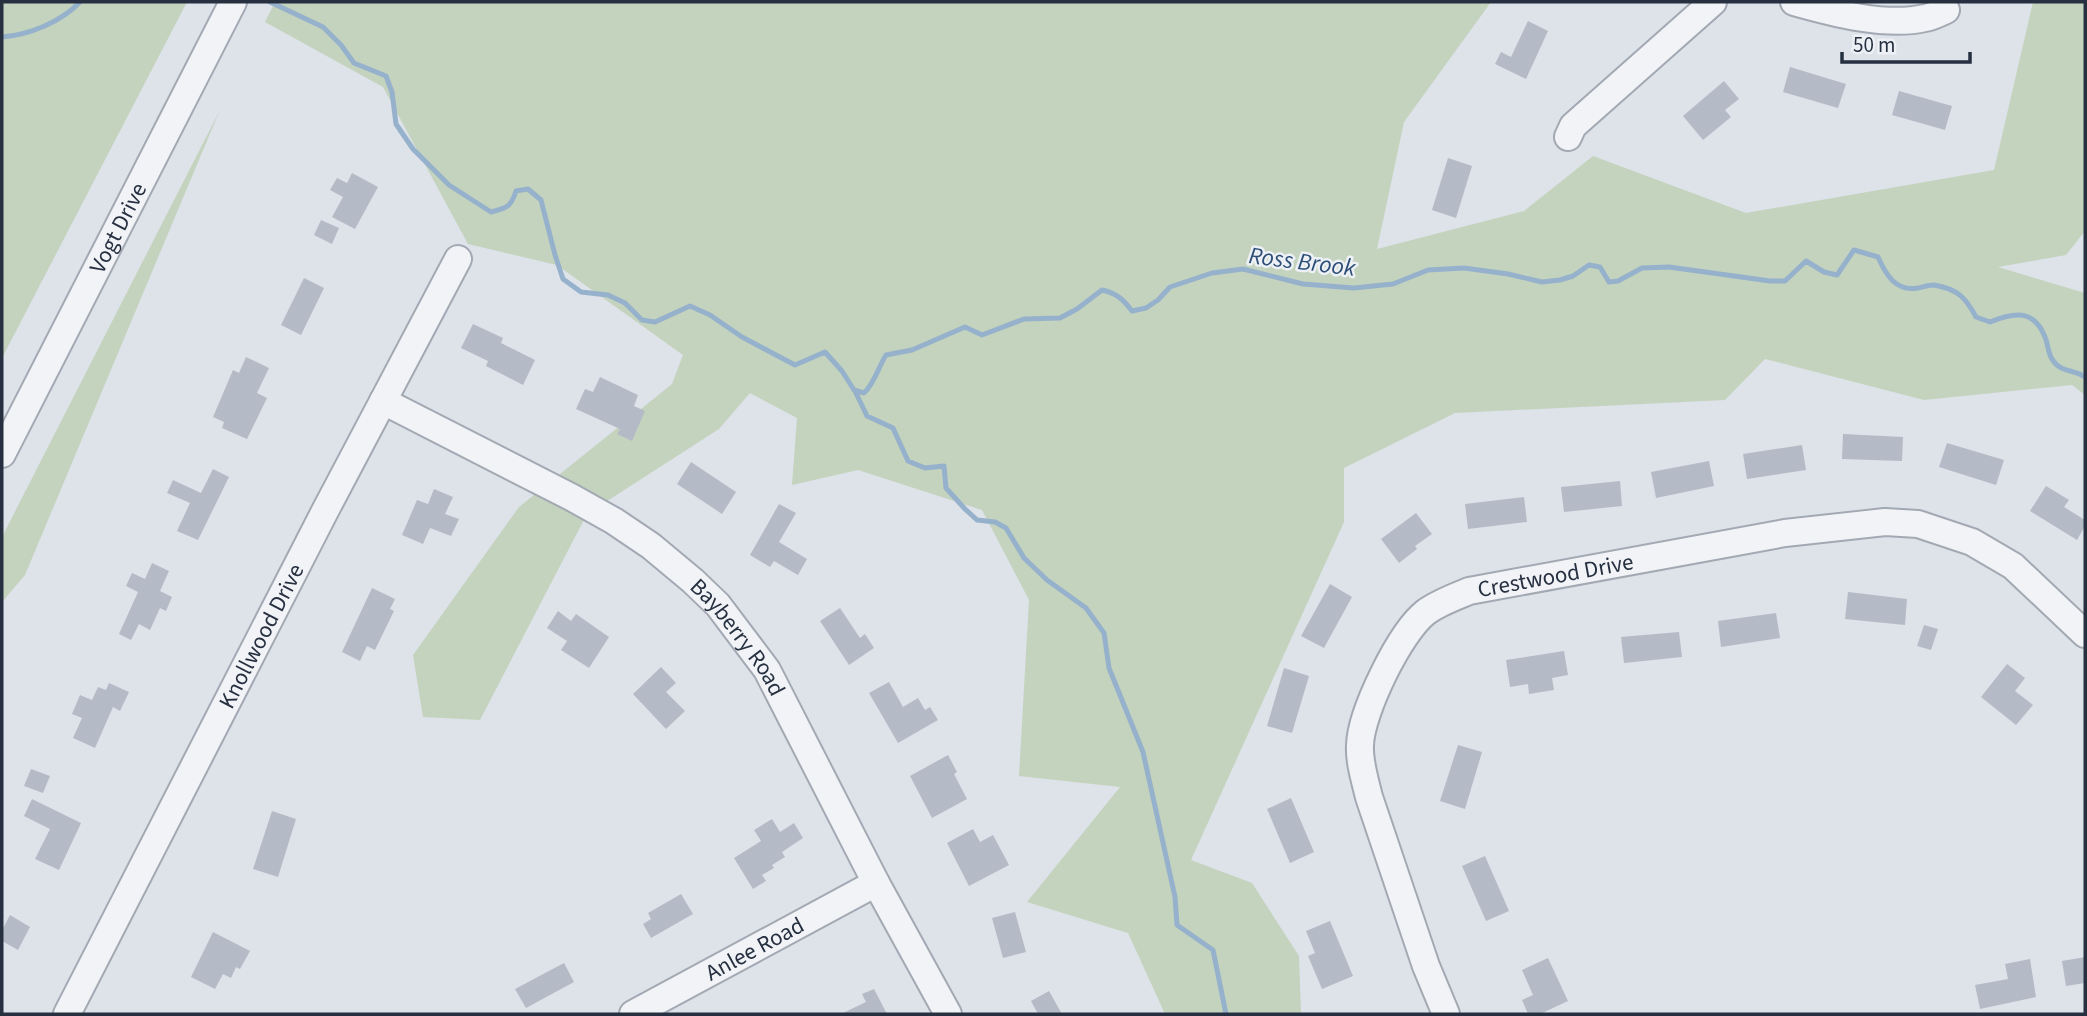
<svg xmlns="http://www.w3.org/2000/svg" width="2087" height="1016" viewBox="0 0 2087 1016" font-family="'Source Sans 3',sans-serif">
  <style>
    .green { fill: #c4d3be }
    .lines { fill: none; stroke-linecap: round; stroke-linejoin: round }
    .stream { stroke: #96b1cc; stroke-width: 5 }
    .building { fill: #b5bbc6 }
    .minor-casing { stroke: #a3a9b3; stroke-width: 30 }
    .minor { stroke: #f1f3f7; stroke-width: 26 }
    .labels { text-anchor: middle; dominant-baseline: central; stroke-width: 5; stroke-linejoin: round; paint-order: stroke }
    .street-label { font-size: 23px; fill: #263040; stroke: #edf1f6 }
    .water-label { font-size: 24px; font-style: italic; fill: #2d4f77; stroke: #edf1f6 }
  </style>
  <rect width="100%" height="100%" fill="#dee2e9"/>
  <path class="green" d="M2 2H187L2 358Z
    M275 2H1491L1404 122 1377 249 1524 211 1593 156 1746 213 1994 170 2033 2H2085V231L2066 255 1998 267 2085 293V395L2072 385 1924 400 1765 359 1725 400 1455 413 1344 468V522L1191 860 1252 883 1299 956 1301 1014H1165L1128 933 1027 902 1120 787 1019 776 1029 600 982 510 858 470 792 485 797 418 750 393 719 429 587 514 480 720 423 717 413 655 519 507 672 384 683 355 557 265 468 244 383 87 265 22Z
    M219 112 25 575 2 602V537Z"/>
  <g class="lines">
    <path class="stream" d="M270 2 323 27 341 45 354 63 386 76 392 92 396 124 413 149 449 185 491 212C507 208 511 207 516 191L528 189 541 200 555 255 563 279 581 292 608 295 625 303 642 320 655 322 690 306 710 315 742 337 795 365 825 352 842 371 854 390 864 393C874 384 878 368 886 355L912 350 965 327 982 335 1024 319 1060 318 1077 309 1102 290C1116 293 1123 299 1132 311L1146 308 1158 300 1170 287 1212 273 1243 269 1303 284 1354 288 1393 284 1428 270 1464 268 1508 274 1542 282 1560 280 1573 276 1589 265 1600 267 1609 282 1618 281 1642 268 1669 267 1770 281H1785L1806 261 1824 272 1837 275 1854 250 1878 257C1886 275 1896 292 1918 288 1923 287 1929 285 1934 285 1958 289 1966 298 1976 317L1990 322C2014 312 2034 309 2045 337 2048 344 2048 353 2052 359 2060 373 2074 369 2085 377
      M2 37C29 35 61 22 80 2
      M855 391 867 416 893 428 908 461 925 468 944 466 946 488 965 509 977 520 995 522 1006 528 1024 558 1047 580 1086 608 1104 633 1109 668 1143 752 1175 897 1177 925 1213 950 1226 1014"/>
  </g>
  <path class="building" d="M1528 21 1548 31 1526 79 1495 64 1501 52 1511 57Z
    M1790 67 1846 84 1838 108 1783 92Z
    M1724 81 1739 99 1725 110 1731 117 1703 140 1683 116Z
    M1899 91 1952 106 1945 130 1892 115Z
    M1448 158 1472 166 1456 218 1432 210Z
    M352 173 378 187 355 229 332 217 343 197 330 190 337 178 347 183Z
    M321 220 339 228 332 244 314 235Z
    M304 278 324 288 301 335 281 325Z
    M473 324 503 338 501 343 535 360 523 385 486 366 488 361 461 348Z
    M246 357 269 368 257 393 267 398 247 439 222 428 224 422 213 417 233 370 239 373Z
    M600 377 638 395 634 406 645 411 632 441 617 434 620 429 576 409 585 389 593 392Z
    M1843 434 1903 437 1902 461 1842 459Z
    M1947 443 2004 460 1996 485 1939 467Z
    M1802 445 1806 470 1747 479 1743 454Z
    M1709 461 1714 486 1656 498 1651 472Z
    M691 462 736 492 722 514 677 484Z
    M213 469 229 477 198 540 177 531 190 503 167 493 173 480 201 493Z
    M1620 481 1622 506 1564 512 1561 487Z
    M2046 486 2069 500 2064 507 2085 520V526L2077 540 2030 511Z
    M434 489 453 497 445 514 459 519 451 536 430 528 423 544 402 535 417 500 428 504Z
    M1524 497 1527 522 1468 529 1465 504Z
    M779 504 796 513 779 542 807 559 798 575 774 561 770 567 750 555Z
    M1416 513 1432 534 1415 546 1417 549 1399 563 1381 539Z
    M152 563 169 571 160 591 172 597 166 611 160 608 150 630 139 624 131 640 119 634 138 592 126 586 132 573 145 579Z
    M1330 584 1352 597 1324 648 1301 636Z
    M372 588 395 599 390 609 394 611 375 650 367 646 360 661 342 652Z
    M1848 592 1907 599 1905 625 1845 619Z
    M840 608 860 638 865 634 874 648 849 665 820 621Z
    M558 611 571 621 576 614 609 637 589 668 561 650 567 641 547 628Z
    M1776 613 1780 638 1721 647 1718 621Z
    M1924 625 1938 629 1931 650 1917 646Z
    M1679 632 1682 657 1624 663 1621 637Z
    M1564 651 1568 675 1552 678 1554 690 1529 694 1528 684 1510 687 1506 660Z
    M2007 664 2025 678 2015 691 2033 705 2016 725 1981 697Z
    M661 667 676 683 666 692 685 711 666 729 633 694Z
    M1284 668 1309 676 1292 733 1267 726Z
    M889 682 903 707 918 698 925 710 930 707 938 720 898 743 869 693Z
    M109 683 129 692 120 711 113 707 95 748 73 738 82 718 72 714 80 695 92 700 98 687 106 690Z
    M1458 745 1482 752 1465 809 1440 801Z
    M948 755 957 772 954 774 967 799 932 818 910 776Z
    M31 769 50 776 43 793 24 786Z
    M1291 798 1314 852 1290 863 1267 809Z
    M32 799 81 823 59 870 35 859 50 829 24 816Z
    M272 811 296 819 278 877 253 869Z
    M772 819 780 832 794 823 803 838 782 852 785 857 772 865 774 868 762 875 766 881 753 889 734 858 761 841 754 830Z
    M973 829 980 842 993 835 1009 865 969 886 947 843Z
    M1485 856 1509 911 1486 921 1462 866Z
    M681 894 693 914 651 938 643 924 651 919 648 913Z
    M1015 912 1026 952 1003 958 992 918Z
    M10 915 30 927 18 950 2 941V930Z
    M1330 921 1353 976 1322 989 1308 956 1315 953 1306 931Z
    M213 932 250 951 240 969 236 967 231 978 223 974 215 989 191 977Z
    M2085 957V983L2066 986 2062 961Z
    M1548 958 1568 1001 1540 1014H1528L1522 1000 1533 995 1522 970Z
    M2030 959 2036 997 1980 1009 1975 985 2008 979 2005 964Z
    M564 963 574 982 526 1008 515 989Z
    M874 989 887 1014H841L866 1002 862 994Z
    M1049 991 1062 1014H1038L1031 1001Z"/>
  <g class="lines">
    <defs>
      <g id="minor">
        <path d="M1794 2C1833 13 1886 27 1925 18 1932 17 1939 13 1946 10"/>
        <path d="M1568 137 1573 126 1713 2"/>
        <path id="s1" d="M383 401 571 497 614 521 651 546 693 581 718 605 767 670 876 883 948 1014"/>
        <path id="s2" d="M2 454 233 2"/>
        <path id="s3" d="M67 1014 325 511 458 259"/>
        <path id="s4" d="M633 1014 876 883"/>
        <path id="s5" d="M1446 1014 1426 966 1369 797C1365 780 1359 762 1360 745 1361 712 1400 632 1426 612 1438 603 1455 597 1469 591L1785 533 1885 522 1918 524 1972 542 2013 566 2085 634"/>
      </g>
    </defs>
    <use href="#minor" class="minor-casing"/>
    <use href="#minor" class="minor"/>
  </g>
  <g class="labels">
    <g class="street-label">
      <text stroke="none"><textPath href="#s2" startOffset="254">Vogt Drive</textPath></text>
      <text stroke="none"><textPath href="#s5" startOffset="570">Crestwood Drive</textPath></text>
      <text stroke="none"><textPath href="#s3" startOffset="425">Knollwood Drive</textPath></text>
      <text stroke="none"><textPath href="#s1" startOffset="432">Bayberry Road</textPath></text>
      <text stroke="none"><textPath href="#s4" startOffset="138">Anlee Road</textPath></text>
    </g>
    <g class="water-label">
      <text transform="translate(1302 262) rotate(7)">Ross Brook</text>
    </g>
  </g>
  <rect width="2087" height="1016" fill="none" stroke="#263040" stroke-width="7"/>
  <path d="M1842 52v10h128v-10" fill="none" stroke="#263040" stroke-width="3.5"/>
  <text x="1853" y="52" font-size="21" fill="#263040" stroke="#edf1f6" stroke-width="5" paint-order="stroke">50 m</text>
</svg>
